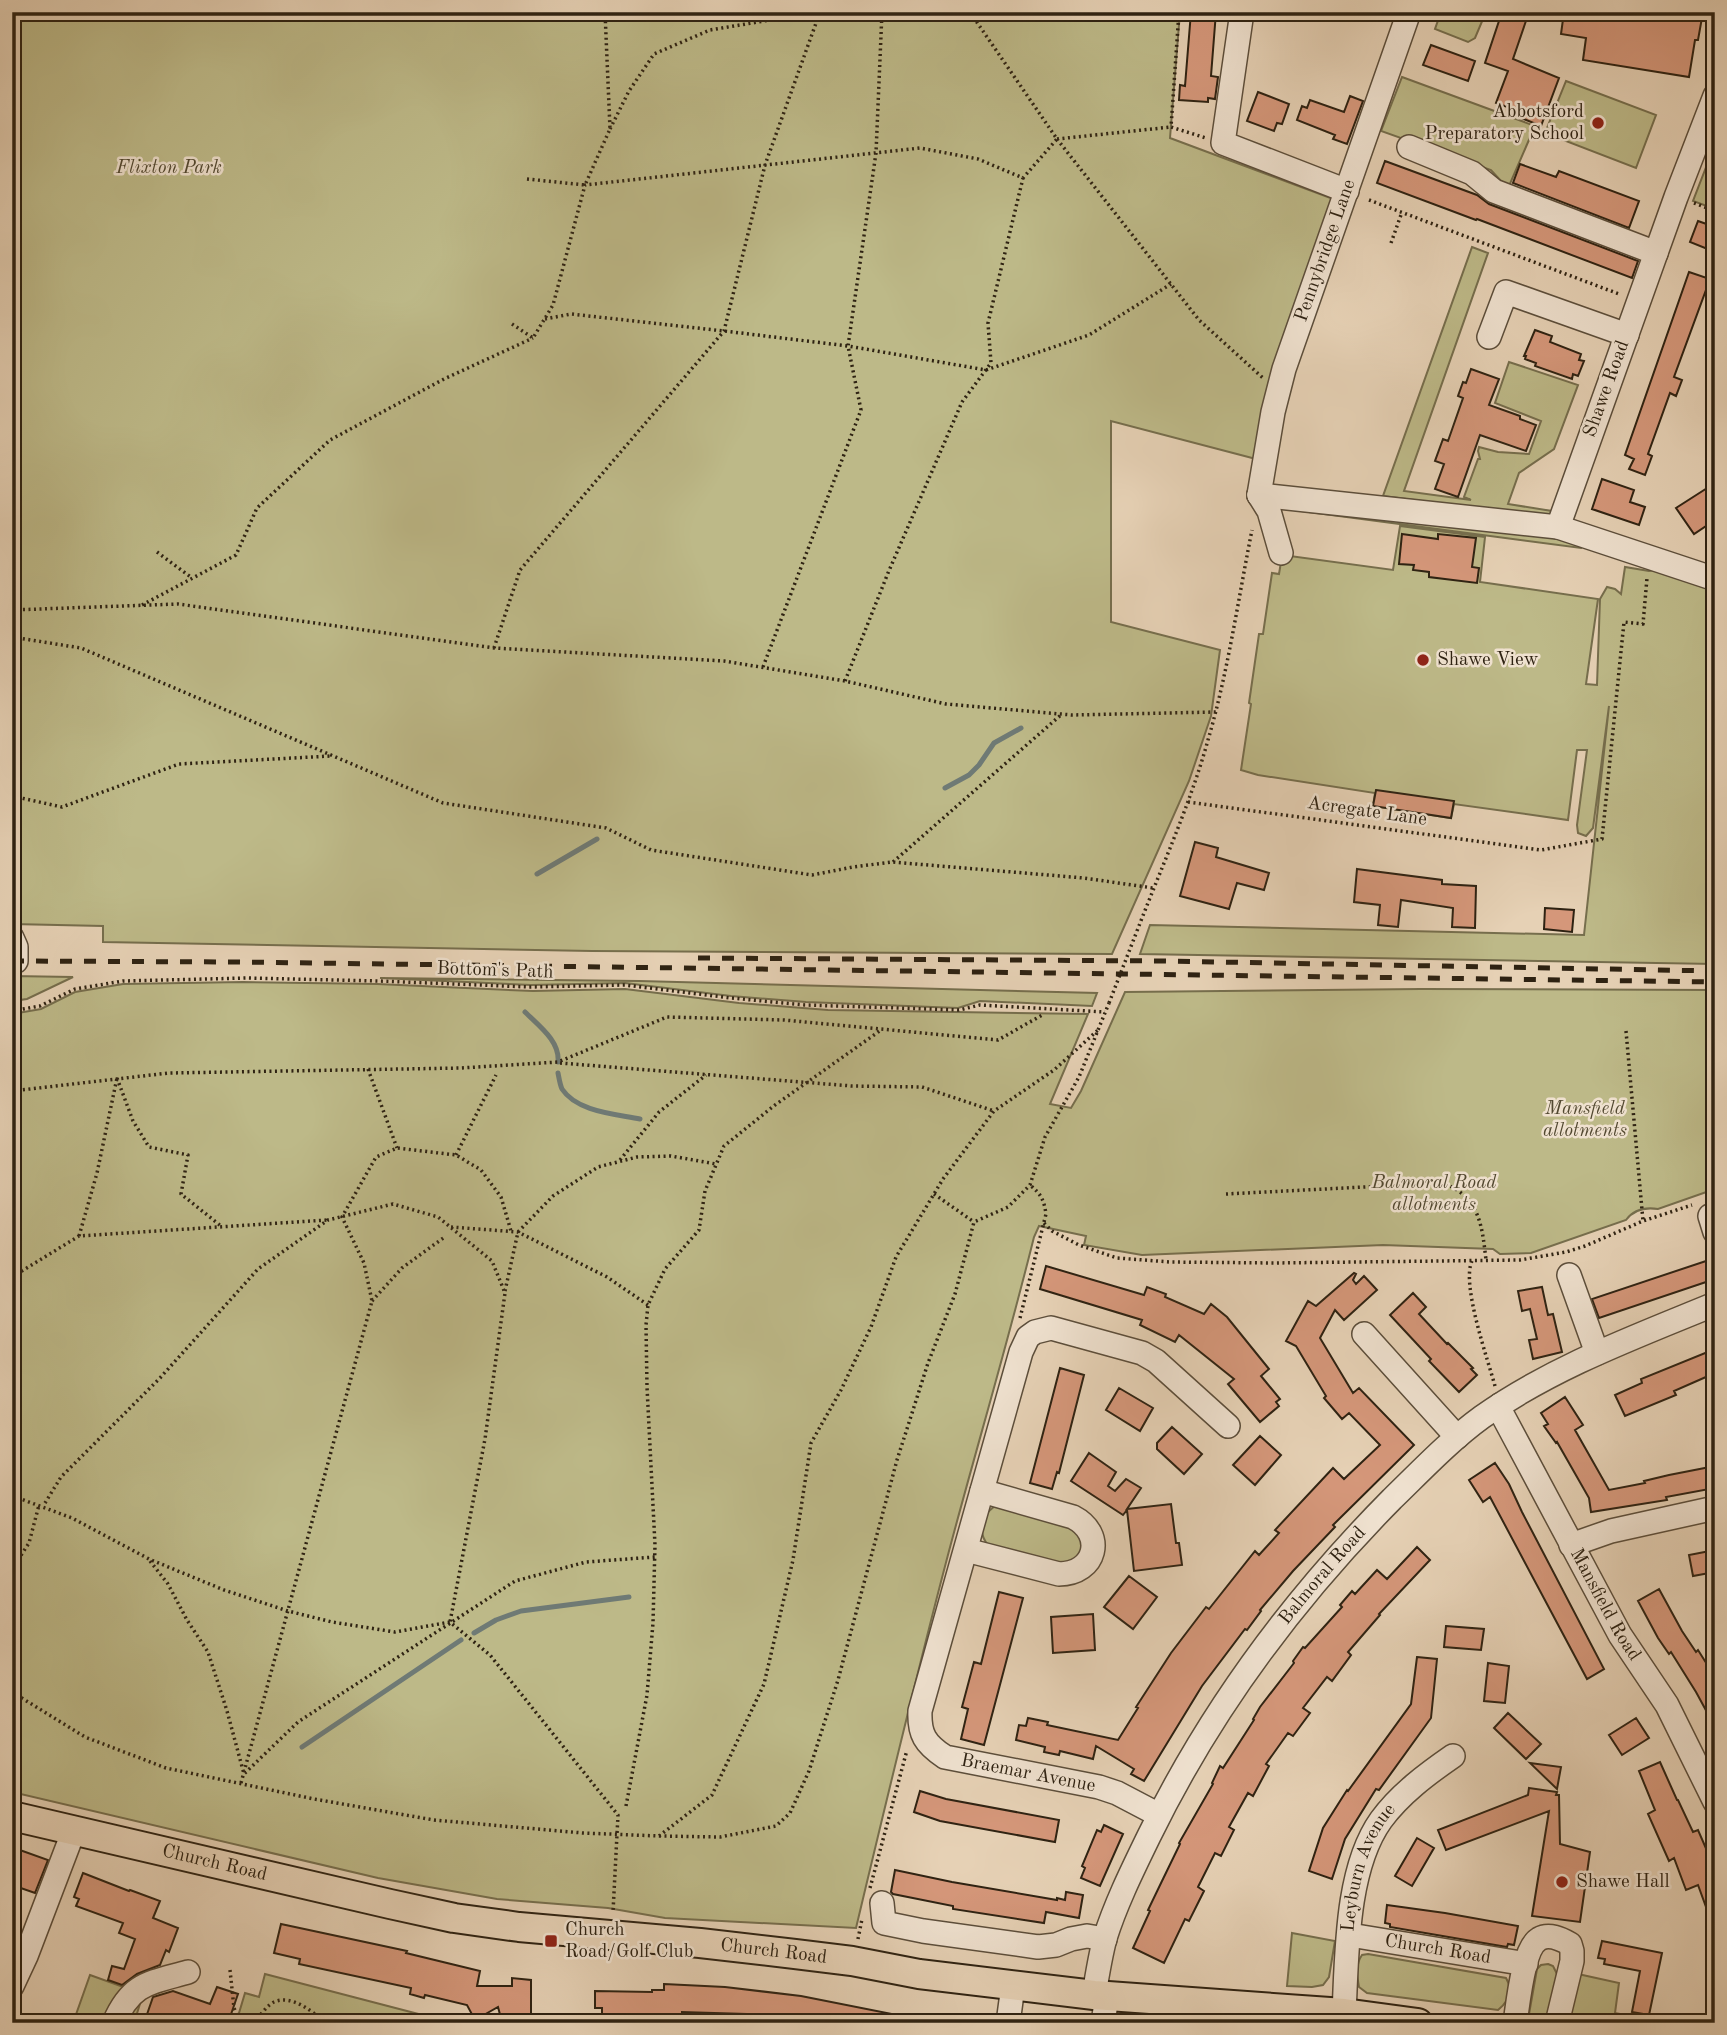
<svg xmlns="http://www.w3.org/2000/svg" width="1727" height="2035" viewBox="0 0 1727 2035" font-family="'Old Standard TT',serif">
  <style>
    .green { fill: #bdb988; stroke: #766e4d; stroke-width: 2 }
    .lines { fill: none; stroke-linecap: round; stroke-linejoin: round }
    .stream { stroke: #6f7a75; stroke-width: 5 }
    .building { fill: #d5977a; stroke: #2e2212; stroke-width: 2 }
    .minor-casing { stroke: #5c4e3b; stroke-width: 26 }
    .major-casing { stroke: #2e2212; stroke-width: 32 }
    .path { stroke: #2e2212; stroke-width: 3.5; stroke-dasharray: 2 3.5; stroke-linecap: butt }
    .minor { stroke: #efe1cf; stroke-width: 23 }
    .major { stroke: #e6d1b5; stroke-width: 28 }
    .rail { stroke: #2e2212; stroke-width: 5; stroke-dasharray: 12 12; stroke-linecap: butt }
    .path-bridge { stroke: #2e2212; stroke-width: 3.5; stroke-dasharray: 2 3.5; stroke-linecap: butt }
    .poi-dot { fill: #8f2418; stroke: #efe1cf; stroke-width: 2.5 }
    .labels { text-anchor: middle; dominant-baseline: central; stroke-width: 5; stroke-linejoin: round; paint-order: stroke }
    .poi-label { font-size: 19px; fill: #2e2212; stroke: #efe1cf; text-anchor: start }
    .park-label { font-size: 19px; font-style: italic; fill: #524830; stroke: #efe1cf }
    .street-label { font-size: 19px; fill: #2e2212; stroke: #efe1cf }
  </style>
  <rect width="100%" height="100%" fill="#e6d1b5"/>
  <filter id="stains"><feTurbulence type="fractalNoise" baseFrequency=".00286" numOctaves="4"/><feColorMatrix values="0 0 0 0 .2 0 0 0 0 .09 0 0 0 0 .02 0 0 0 .5 -.17"/></filter>
  <radialGradient id="worn" r=".72"><stop offset=".6" stop-color="#630" stop-opacity="0"/><stop offset="1" stop-color="#630" stop-opacity=".3"/></radialGradient>
  <path class="green" d="M12 12H1180L1170 138 1336 200 1256 459 1111 421V622L1220 650 1211 716 1189 781 1112 954 592 951 103 942V926L12 924Z
    M1441 12H1486L1475 38 1468 42 1435 29Z
    M1402 77 1535 126 1509 186 1501 181 1491 170 1381 131Z
    M1566 81 1656 115 1636 168 1545 133Z
    M1715 144V209L1693 201Z
    M1472 247 1488 253 1404 491 1471 500 1464 497 1478 459H1480L1478 451 1479 447 1498 452 1529 454 1541 421 1495 403 1509 362 1578 385 1554 449 1519 473 1508 504 1552 511 1555 518 1383 496Z
    M1286 509 1557 532 1583 544 1581 548Z
    M1400 526 1485 537 1480 582 1598 599 1586 684 1597 685 1600 599 1607 587 1615 589 1621 594 1625 567 1649 571 1660 569 1715 585V964L1140 954 1150 925 1584 935 1609 706 1593 828 1586 836 1578 833 1577 825 1587 750H1577L1568 820 1454 804 1451 818 1373 806 1375 793 1258 775 1241 770 1251 704 1249 703 1259 634H1263L1272 573 1279 574 1281 562 1290 556 1393 570Z
    M12 976 73 977 27 999 12 1001Z
    M380 978 639 981 1097 993 1092 1006 980 1001 958 1008 806 1002 731 996 625 983 531 985Z
    M243 982 377 984 533 991 625 989 739 1003 828 1010 1088 1014 1050 1104 1071 1108 1081 1091 1125 992 1421 989 1715 990V1189L1658 1209C1645 1207 1634 1209 1626 1220L1531 1253 1500 1254 1493 1249 1383 1245 1142 1255 1084 1245 1086 1236 1039 1226 1034 1237C1008 1342 977 1446 949 1551 916 1676 886 1802 856 1928L665 1918 608 1908 497 1899 378 1878 12 1792V1014L41 1009 75 992 123 984Z
    M999 1504 1079 1528 1085 1550 1068 1566 988 1545C976 1531 983 1511 999 1504Z
    M1292 1933 1335 1941 1329 1977 1323 1985 1312 1987 1287 1986Z
    M1368 1954 1506 1978C1514 1991 1509 2001 1498 2010L1367 1993 1359 1987C1357 1976 1355 1965 1362 1955Z
    M1548 1964 1553 1966 1557 1974 1549 2019 1529 2014 1537 1969 1541 1965Z
    M265 1974 453 2023H236L245 1993 259 1997Z
    M1578 1974 1619 1983 1615 2013 1664 2023H1571L1570 2017Z
    M90 1975 143 1994 134 2023H73Z"/>
  <g class="lines">
    <path class="stream" d="M945 788 969 775 979 765 994 743 1021 728
      M537 874 597 839
      M525 1012C539 1026 560 1041 558 1062
      M558 1073C559 1078 560 1085 562 1089 577 1112 616 1114 640 1119
      M474 1633 496 1620 521 1611 629 1597
      M302 1747 461 1640"/>
  </g>
  <path class="building" d="M1191 12H1216L1211 76 1218 77 1215 99 1208 98V102L1179 100 1180 85 1185 86Z
    M1502 12H1529L1513 59 1559 78 1541 126 1511 114 1513 109 1496 103 1508 71 1485 63Z
    M1564 12H1703L1698 40H1695L1689 77 1583 60 1586 38 1561 34Z
    M1431 45 1475 61 1468 81 1423 65Z
    M1258 92 1289 104 1282 124 1277 123 1274 131 1247 121Z
    M1350 96 1363 101 1347 144 1333 139 1335 135 1297 120 1302 106 1307 108 1310 100 1344 112Z
    M1385 161 1477 195 1489 204 1638 261 1632 278 1477 219 1476 220 1377 183Z
    M1520 164 1556 177 1559 171 1639 201 1629 228 1513 183Z
    M1698 221 1715 227V252L1690 242Z
    M1689 272 1710 279 1674 377 1682 380 1676 396 1670 393 1648 454 1652 456 1645 475 1629 469 1634 459 1625 455Z
    M1535 330 1552 336 1550 342 1581 354 1579 360 1584 361 1578 376 1573 374 1572 379 1535 366 1536 363 1525 359 1526 356H1524Z
    M1471 369 1499 379 1489 405 1520 416V419L1536 425 1526 451 1480 435 1458 497 1435 489 1444 464 1435 461 1443 439 1448 441 1463 398 1458 396 1463 382 1466 383Z
    M1602 479 1634 490 1630 502 1645 507 1639 525 1592 509Z
    M1715 483V520L1694 534 1676 508Z
    M1402 534 1438 539V534L1476 538 1472 567 1479 568 1477 583 1429 577V572L1413 570 1414 565 1399 564Z
    M1376 790 1454 801 1451 818 1373 806Z
    M1195 842 1218 848 1216 857 1269 873 1264 890 1237 883 1229 909 1180 896Z
    M1357 869 1442 880V884L1476 886 1475 928 1452 927 1453 908 1401 900 1398 927 1378 925 1380 905 1354 902Z
    M1545 908 1574 910 1572 932 1544 929Z
    M1712 1259 1715 1266V1279L1599 1318 1592 1299Z
    M1046 1266 1144 1295 1147 1287 1166 1294 1165 1297 1204 1314 1211 1304 1227 1317 1269 1369 1261 1376 1280 1399 1276 1402 1279 1406 1260 1422 1228 1384 1234 1379 1179 1335 1175 1342 1140 1325 1142 1320 1040 1289Z
    M1354 1273 1356 1274 1353 1280 1356 1284 1364 1276 1377 1290 1344 1320 1335 1310 1320 1338 1353 1393 1359 1388 1414 1445 1333 1525 1335 1527 1293 1571 1260 1610 1261 1611 1247 1630 1245 1629 1202 1686 1144 1781 1131 1774 1134 1769 1096 1746 1093 1759 1060 1751 1059 1755 1044 1752 1045 1747 1016 1740 1019 1725 1026 1726 1028 1718 1048 1722 1047 1725 1118 1740 1138 1708 1136 1707 1171 1653 1206 1607 1209 1609 1255 1551 1259 1555 1279 1533 1275 1530 1333 1468 1344 1479 1380 1445 1349 1413 1342 1419 1324 1398 1326 1396 1296 1346 1286 1341 1308 1301 1316 1306Z
    M1542 1287 1548 1315 1553 1314 1562 1352 1533 1359 1529 1340 1537 1339 1530 1309 1522 1311 1518 1291Z
    M1413 1293 1426 1307 1419 1314 1447 1344 1448 1343 1473 1368 1471 1369 1477 1375 1459 1392 1429 1361 1431 1359 1390 1315Z
    M1715 1349V1373L1674 1391 1676 1395 1625 1416 1615 1395 1642 1383 1641 1379Z
    M1060 1368 1084 1375 1059 1473 1057 1472 1052 1489 1030 1483Z
    M1119 1388 1153 1408 1140 1431 1106 1410Z
    M1565 1397 1583 1425 1575 1430 1609 1490 1645 1483 1644 1481 1669 1475 1715 1466V1488L1666 1497 1667 1500 1591 1512 1589 1498 1557 1442 1556 1443 1544 1426 1548 1424 1541 1413Z
    M1172 1427 1202 1454 1184 1474 1157 1449V1443Z
    M1260 1436 1281 1455 1255 1485 1233 1465Z
    M1089 1453 1116 1472 1108 1486 1115 1491 1126 1479 1141 1488 1127 1509 1171 1504 1176 1543H1179L1182 1565 1134 1571 1127 1510 1123 1515 1071 1481Z
    M1495 1463 1509 1484 1522 1512 1604 1669 1587 1679 1490 1497 1483 1502 1469 1480Z
    M1417 1547 1430 1560 1379 1614 1380 1615 1348 1652 1351 1655 1332 1681 1327 1677 1303 1708 1310 1713 1293 1736 1288 1733 1266 1764 1269 1766 1253 1796 1248 1793 1229 1827 1234 1830 1221 1856 1215 1853 1198 1887 1204 1891 1189 1921 1185 1919 1164 1963 1133 1948 1150 1911 1148 1910 1162 1881 1180 1844 1179 1843 1213 1784 1212 1783 1220 1766 1223 1768 1254 1720 1253 1719 1260 1707 1294 1663 1293 1661 1303 1647 1305 1648 1342 1607 1340 1605 1352 1591 1355 1594 1377 1570 1387 1579Z
    M1715 1550V1572L1693 1576 1689 1555Z
    M1129 1576 1157 1597 1133 1629 1104 1607Z
    M1659 1589 1682 1631 1696 1652 1698 1650 1715 1677V1727L1696 1692 1671 1652 1669 1654 1658 1638 1638 1601Z
    M999 1592 1023 1598 984 1745 961 1739 968 1709 962 1707 974 1662 981 1664Z
    M1093 1614 1095 1650 1053 1653 1051 1617Z
    M1446 1626 1484 1629 1481 1650 1444 1647Z
    M1417 1657 1437 1659 1431 1718 1379 1790 1376 1789 1345 1839 1332 1879 1309 1871 1323 1828 1347 1790 1348 1791 1411 1704Z
    M1488 1663 1509 1666 1505 1703 1484 1701Z
    M1508 1713 1541 1744 1526 1759 1494 1728Z
    M1636 1718 1649 1738 1622 1755 1609 1735Z
    M1660 1762 1677 1800H1678L1693 1832 1698 1830 1715 1869V1925L1713 1926 1698 1885 1686 1890 1674 1858 1669 1861 1648 1814 1655 1810 1639 1771Z
    M1530 1763 1561 1767 1557 1789Z
    M1529 1788 1557 1792 1556 1795H1559L1560 1844 1590 1852 1580 1922 1532 1916 1549 1811 1446 1850 1438 1830 1528 1795Z
    M920 1791 946 1799 1059 1820 1055 1842 940 1821 914 1812Z
    M1104 1825 1123 1834 1100 1886 1081 1878 1085 1868 1082 1866 1097 1830 1101 1832Z
    M1417 1838 1434 1848 1412 1886 1395 1876Z
    M17 1849 48 1860 35 1893 12 1885V1861Z
    M895 1870 952 1882 1057 1900V1898L1065 1900 1066 1892 1083 1895 1079 1918 1046 1912 1044 1923 953 1909V1906L893 1894 891 1892Z
    M83 1873 129 1891 130 1890 160 1901 153 1918 178 1928 169 1952 166 1950 160 1965 137 1974 122 1985 108 1980 112 1966 124 1969 135 1939 119 1933 123 1923 76 1906 79 1899 74 1897Z
    M1387 1905 1445 1913 1518 1926 1514 1945 1508 1944 1507 1947 1390 1927V1924L1385 1923Z
    M281 1924 407 1951 406 1953 480 1971 477 1986H512V1978L531 1980V2023L502 2022 498 2007 475 2020 467 2005 425 1995 424 1998 410 1994 411 1988 299 1964 300 1959 274 1953Z
    M1602 1941 1662 1953 1649 2015 1632 2012 1640 1971 1604 1964 1605 1959 1598 1958Z
    M664 1984 725 1987 801 1996 897 2015 896 2023H803L747 2014 682 2012V2023H602V2008H595V1991L652 1992V1990H664Z
    M217 1987 238 1994 228 2023H144L153 1997 173 1991 210 2004Z"/>
  <g class="lines">
    <defs>
      <g id="minor">
        <path d="M1242 12 1223 143 1347 191"/>
        <path d="M1715 96 1676 197 1558 527 1715 579"/>
        <path d="M1409 147 1472 173 1494 191 1656 253"/>
        <path d="M1489 337 1506 292 1627 335"/>
        <path id="s1" d="M1259 495 1273 412 1284 369 1409 12"/>
        <path d="M1259 495 1558 527"/>
        <path d="M1259 495 1269 511 1281 553"/>
        <path d="M12 938 16 947V961"/>
        <path d="M1710 1216 1715 1232"/>
        <path d="M1569 1275 1597 1353"/>
        <path d="M1364 1334 1457 1437"/>
        <path id="s2" d="M1500 1405 1502 1414 1620 1635 1667 1705 1715 1802"/>
        <path d="M1571 1545 1611 1531 1715 1508"/>
        <path d="M966 1550 1059 1574C1096 1574 1106 1534 1073 1517L982 1491"/>
        <path d="M1159 1815 1117 1793 1099 1787 945 1757C925 1744 919 1734 920 1711L1021 1352 1028 1337 1035 1332 1051 1328 1142 1353 1156 1361 1228 1426"/>
        <path d="M882 1903 884 1923 923 1931 1038 1947 1056 1945 1071 1939 1087 1936 1105 1939"/>
        <path id="s3" d="M1350 1935 1526 1964"/>
        <path d="M12 1986 26 1956 74 1830"/>
        <path id="s4" d="M1094 1995C1097 1976 1100 1957 1105 1938 1116 1903 1133 1869 1149 1836 1210 1711 1294 1598 1392 1499 1421 1471 1449 1441 1482 1417 1553 1367 1635 1337 1715 1304"/>
        <path id="s5" d="M1344 2013C1347 1954 1346 1869 1381 1820 1400 1794 1427 1774 1453 1756"/>
        <path d="M114 2023C131 1983 149 1983 188 1972"/>
        <path d="M1008 2023 1013 1986"/>
        <path d="M1103 2023 1107 1996"/>
        <path d="M1515 2023C1518 2004 1523 1948 1539 1939 1549 1933 1561 1939 1570 1944L1572 1951V1961L1557 2023"/>
      </g>
      <g id="major">
        <path id="s6" d="M12 1816 390 1904 454 1918 519 1927 700 1943 795 1954 852 1961 919 1974 1094 1995 1344 2013 1418 2023"/>
      </g>
    </defs>
    <use href="#minor" class="minor-casing"/>
    <use href="#major" class="major-casing"/>
    <path class="path" d="M1179 12 1171 127 1206 138
      M610 129 629 91 654 54 710 30 818 12
      M1057 139 1199 320 1263 378
      M1057 139 1171 127
      M527 179 585 185 610 129 605 12
      M1369 200 1619 294
      M1694 203 1715 211
      M1391 243 1402 212
      M545 319 571 314 724 331 848 346 986 370 1089 335 1171 284
      M512 324 533 338 553 305 585 185 920 148 978 159 1023 178 1057 139 974 18 965 12
      M157 552 192 578
      M142 605 236 555 257 508 330 440 444 379 533 338
      M12 610 178 604 494 648 724 661 845 681 946 704 1072 715 1216 712
      M12 637 81 648 443 803 606 828 651 850 812 875 853 867 892 862 1084 878 1153 888
      M494 648 520 570 724 331 765 165 820 12
      M763 667 861 410 848 346 876 153 882 12
      M845 681 888 573 962 402 991 363 988 323 1023 178
      M12 796 62 807 179 764 331 756
      M1188 802 1541 850 1602 839 1624 622 1643 624 1647 578
      M893 862 1062 714
      M1137 931C1161 868 1190 805 1208 740 1228 672 1238 600 1252 530
      M12 1011 40 1006 75 989 123 981 248 978 379 981 529 987 625 985 731 998 805 1005 959 1010 980 1005 1105 1012
      M1626 1031 1643 1221
      M560 1063 852 1086 922 1087 994 1111
      M368 1069 397 1148
      M117 1078 133 1121 149 1147 188 1155 181 1194 221 1226
      M12 1091 169 1073 461 1068 558 1062 667 1017 784 1020 998 1040 1044 1014
      M456 1155 496 1075
      M620 1160 659 1112 706 1075
      M934 1194 974 1222
      M1226 1194 1443 1183C1480 1197 1482 1226 1486 1260
      M1044 1223 1052 1231 1079 1245 1117 1258 1170 1262 1274 1263 1520 1260 1566 1252 1585 1246 1643 1221 1692 1205
      M451 1227 518 1232 607 1277 648 1305
      M79 1236 97 1173 117 1078
      M1472 1261C1461 1284 1488 1360 1495 1386
      M12 1277 79 1236 327 1220
      M505 1291 518 1232 553 1196 598 1167 637 1157 671 1156 716 1164
      M372 1301 402 1268 446 1236
      M1020 1318 1046 1214C1044 1200 1041 1194 1030 1185
      M12 1498 21 1499 72 1518 149 1559 224 1590 288 1611 332 1622 395 1632 450 1622 490 1655 618 1815 613 1912
      M45 1503 61 1477 160 1378 258 1269 328 1220 393 1204 438 1217 492 1261 505 1293 485 1439 450 1622
      M150 1561 168 1584 187 1620 208 1652 227 1711 244 1774 298 1722 515 1581 586 1562 655 1557
      M12 1569 29 1543 39 1505
      M12 1692 85 1737 166 1768 314 1799 434 1820 583 1833 659 1836 712 1795 764 1684 793 1560 811 1443 841 1390 871 1327 896 1257 943 1179 994 1111 1054 1070 1098 1030
      M241 1783 372 1301 364 1263 342 1217 376 1157 397 1148 456 1155 481 1170 501 1197 511 1231
      M626 1806 647 1695 653 1623 655 1545 647 1387 646 1325 648 1305 665 1269 699 1230 705 1191 724 1146 775 1105 881 1030
      M659 1836 720 1837 776 1826 790 1813 809 1771 838 1680 897 1460 928 1363 955 1294 974 1222 1008 1207 1030 1185 1045 1137 1079 1077 1109 1003
      M870 1888 907 1750
      M858 1939 862 1919
      M230 1970 234 2008 240 2023
      M254 2023C260 2016 266 2006 274 2002 292 1994 313 2012 326 2023"/>
    <use href="#minor" class="minor"/>
    <use href="#major" class="major"/>
    <path class="rail" d="M698 958 1162 961 1715 971
      M12 961 239 962 1715 982"/>
    <path class="path-bridge" d="M1109 1003 1137 931"/>
  </g>
  <g class="poi-dot">
    <circle cx="1598" cy="123" r="7"/>
    <circle cx="1423" cy="660" r="7"/>
    <circle cx="1562" cy="1882" r="7"/>
    <rect x="544" y="1934" width="14" height="14" rx="3.5"/>
  </g>
  <g class="labels">
    <g class="poi-label">
      <text x="1584" y="112" text-anchor="end">Abbotsford<tspan x="1584" dy="22">Preparatory School</tspan></text>
      <text x="1437" y="660">Shawe View</text>
      <text x="1576" y="1882">Shawe Hall</text>
      <text x="565" y="1930">Church<tspan x="565" dy="22">Road/Golf Club</tspan></text>
    </g>
    <g class="park-label">
      <text x="169" y="168">Flixton Park</text>
      <text x="1585" y="1109">Mansfield<tspan x="1585" dy="22">allotments</tspan></text>
      <text x="1434" y="1183">Balmoral Road<tspan x="1434" dy="22">allotments</tspan></text>
    </g>
    <g class="street-label">
      <text stroke="none"><textPath href="#s1" startOffset="254">Pennybridge Lane</textPath></text>
      <text transform="translate(1607 389) rotate(-70)">Shawe Road</text>
      <text transform="translate(1367 812) rotate(8)">Acregate Lane</text>
      <text transform="translate(495 971) rotate(2)">Bottom's Path</text>
      <text stroke="none"><textPath href="#s4" startOffset="483">Balmoral Road</textPath></text>
      <text stroke="none"><textPath href="#s2" startOffset="226">Mansfield Road</textPath></text>
      <text transform="translate(1028 1774) rotate(11)">Braemar Avenue</text>
      <text stroke="none"><textPath href="#s6" startOffset="208">Church Road</textPath></text>
      <text stroke="none"><textPath href="#s5" startOffset="149">Leyburn Avenue</textPath></text>
      <text stroke="none"><textPath href="#s3" startOffset="89">Church Road</textPath></text>
      <text stroke="none"><textPath href="#s6" startOffset="775">Church Road</textPath></text>
    </g>
  </g>
  <rect width="1727" height="2035" fill="none" stroke="#e6d1b5" stroke-width="42"/>
  <rect x="14" y="14" width="1699" height="2007" fill="none" stroke="#2e2212" stroke-width="3.5"/>
  <rect x="21" y="21" width="1685" height="1993" fill="none" stroke="#2e2212" stroke-width="2"/>
  <rect width="100%" height="100%" filter="url(#stains)"/>
  <rect width="100%" height="100%" fill="url(#worn)"/>
</svg>
